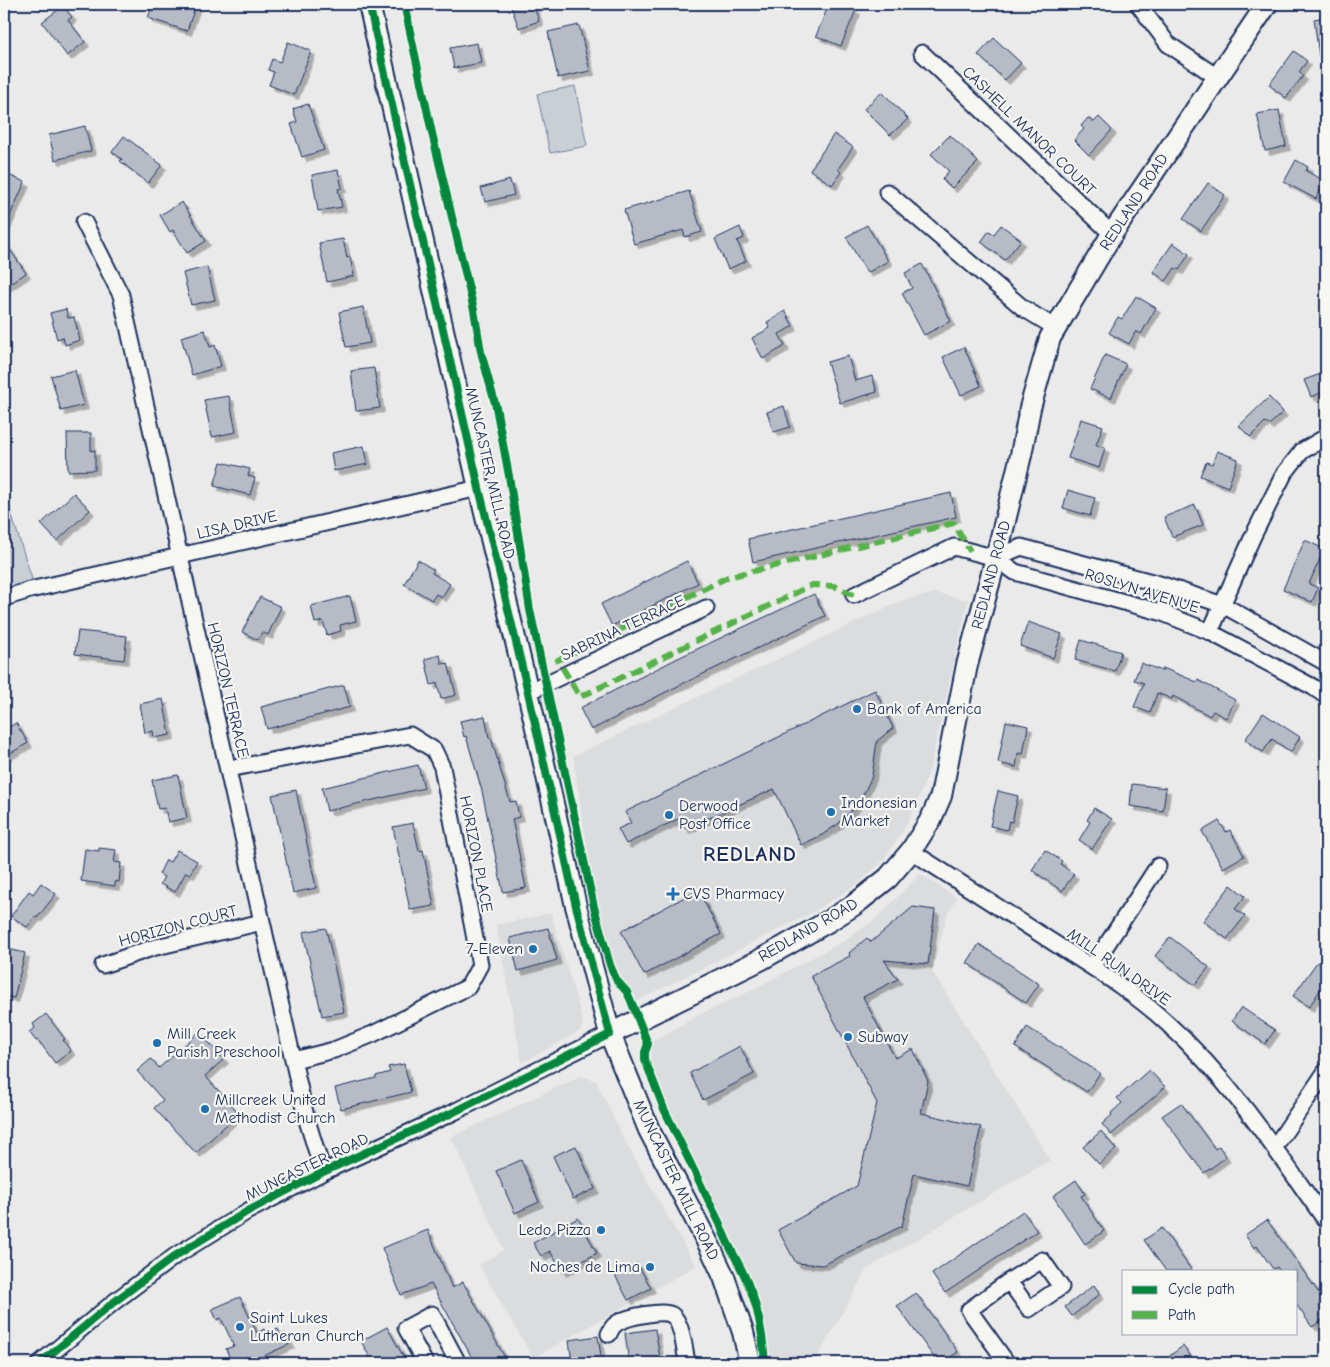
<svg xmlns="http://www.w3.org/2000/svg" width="1330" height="1367" viewBox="0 0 1330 1367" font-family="'Comic Neue',sans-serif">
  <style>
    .built { fill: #dadcde }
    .green { fill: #caced5; stroke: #727e9a }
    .building { fill: #b6bbc6; stroke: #1b2f5e; filter: url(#shadow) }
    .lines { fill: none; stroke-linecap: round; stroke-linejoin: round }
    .minor-casing { stroke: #1b2f5e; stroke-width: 19 }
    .major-casing { stroke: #1b2f5e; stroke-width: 24 }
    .minor { stroke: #f6f6f2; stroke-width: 15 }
    .major { stroke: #f6f6f2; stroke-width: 20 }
    .quiet { stroke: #55b248; stroke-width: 6; stroke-dasharray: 12 6; stroke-linecap: butt }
    .cycleway-casing { stroke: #f6f6f2; stroke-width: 11 }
    .cycleway { stroke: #00873e; stroke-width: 8 }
    .poi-dot { fill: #1f6fb2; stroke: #f6f6f2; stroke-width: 2 }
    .labels { text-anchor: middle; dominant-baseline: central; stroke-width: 4.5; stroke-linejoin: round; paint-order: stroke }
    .street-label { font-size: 16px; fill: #1b2f5e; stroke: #f6f6f2 }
    .poi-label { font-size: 16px; fill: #1b2f5e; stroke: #f6f6f2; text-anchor: start }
    .district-label { font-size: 21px; font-weight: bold; letter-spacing: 1px; fill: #1b2f5e; stroke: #f6f6f2 }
  </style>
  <defs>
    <filter id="shadow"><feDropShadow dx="4.5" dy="4.5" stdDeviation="0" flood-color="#0004"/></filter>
  </defs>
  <rect width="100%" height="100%" fill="#e9eae9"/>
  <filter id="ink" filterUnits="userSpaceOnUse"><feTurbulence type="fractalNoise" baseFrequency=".02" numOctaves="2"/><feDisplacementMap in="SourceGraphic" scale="10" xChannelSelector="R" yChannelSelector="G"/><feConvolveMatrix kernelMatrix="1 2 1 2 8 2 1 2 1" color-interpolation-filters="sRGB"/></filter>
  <g filter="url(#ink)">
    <path class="built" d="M935 593 968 600 929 772 908 823 883 861 857 884 811 913 637 1001 617 990 596 902 573 756 903 600Z
      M920 874 957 898 947 915 932 971 1050 1160 867 1269 814 1363H768L762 1320 738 1262 665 1117 641 1059 642 1047 699 1015 746 993 844 941 876 919Z
      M551 913 583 1022 580 1031 522 1063 496 925Z
      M581 1076 596 1081 623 1138 696 1266 533 1358 479 1265 504 1250 451 1137Z"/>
    <path class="green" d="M575 86 587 146 550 153 537 94Z
      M4 491 33 582 9 588 4 572Z"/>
    <path class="building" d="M153 4H196L187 31 148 18Z
      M510 4H533L539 21 519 28Z
      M829 4H840L856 10 841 46 816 36Z
      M63 6 72 17 68 20 85 42 67 56 42 22Z
      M1326 17V55L1319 56 1314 19Z
      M579 25 590 71 558 78 548 32Z
      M994 38 1021 63 1005 80 978 55Z
      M288 42 311 51 294 95 269 85 274 72 268 70 272 59 280 62Z
      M477 43 481 63 454 68 450 48Z
      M1294 51 1307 61 1299 72 1303 76 1286 98 1269 85Z
      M882 92 908 119 890 135 864 109Z
      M308 104 324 150 302 157 291 124 297 122 293 109Z
      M1279 110 1286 146 1265 151 1257 114Z
      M1099 117 1112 130 1089 155 1074 140 1084 129 1081 126 1088 118 1094 122Z
      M85 126 91 151 55 160 49 135Z
      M834 134 853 147 838 169 841 172 832 185 810 170Z
      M950 135 978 162 952 188 942 179 949 171 931 154Z
      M124 136 162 165 148 183 120 161 122 159 112 152Z
      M1296 160 1308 167 1306 171 1325 181 1316 199 1284 182Z
      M338 170 342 188 338 189 342 207 318 211 312 175Z
      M4 173 25 182 4 229Z
      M510 180 514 195 485 202 481 188Z
      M1208 183 1225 195 1201 231 1183 219Z
      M689 191 702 232 685 237 683 230 634 244 624 210Z
      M182 202 206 241 187 253 173 230 170 232 160 215Z
      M867 225 888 261 867 273 846 237Z
      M1001 225 1021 240 1005 260 981 242 989 231 994 234Z
      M740 227 744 238 737 241 746 261 728 269 715 239Z
      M343 239 347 258 350 257 354 276 327 282 319 243Z
      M4 241 26 273 4 288Z
      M1173 243 1189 254 1179 270 1175 268 1166 281 1153 272Z
      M922 264 951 321 924 335 902 293 912 288 905 273Z
      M207 267 215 300 191 305 183 273Z
      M1136 296 1156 308 1141 334 1136 331 1129 344 1109 333 1118 317 1122 319Z
      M363 307 370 343 346 347 339 312Z
      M66 309 68 318 74 317 80 340 65 345 63 337 57 339 50 313Z
      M785 311 793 326 779 334 785 346 763 359 752 338 770 328 767 322Z
      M205 330 210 347 215 345 221 366 192 375 181 337Z
      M964 347 981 386 961 395 943 357Z
      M1105 355 1126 364 1111 398 1090 389Z
      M848 356 855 381 872 376 877 392 840 403 827 362Z
      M374 368 380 408 356 411 351 371Z
      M75 370 84 405 61 411 51 376Z
      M1326 372V391L1311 397 1304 380Z
      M229 396 236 432 212 437 204 400Z
      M1269 397 1283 412 1269 425 1265 422 1250 437 1239 426Z
      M784 406 790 427 774 432 767 412Z
      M1081 419 1103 426 1096 445 1105 448 1099 468 1068 458Z
      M67 433H91V451L95 450V470L68 471Z
      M364 446 368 464 334 471 331 453Z
      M1217 451 1238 459 1228 487 1200 476 1206 462 1212 464Z
      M221 462 250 469 248 476 255 478 250 495 214 486Z
      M1068 490 1095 498 1090 516 1063 508Z
      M74 493 90 510 57 541 41 524Z
      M951 493 956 517 753 562 748 539Z
      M1195 505 1203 525 1172 537 1164 517Z
      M1305 540 1324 549 1309 584 1318 588 1312 602 1283 589Z
      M418 560 434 570 432 573 450 584 442 597 436 594 432 600 404 584Z
      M687 561 698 583 612 626 601 604Z
      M814 594 825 616 678 686 591 730 580 708 678 658Z
      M350 596 356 621 340 625 341 631 327 635 323 621 315 623 311 606Z
      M260 597 281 607 268 635 262 632 258 640 242 632Z
      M1028 622 1062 634 1053 658 1020 646Z
      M78 631 127 636 124 660 75 654Z
      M1081 640 1121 652 1115 671 1075 660Z
      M440 655 442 664 448 663 456 695 441 699 437 683 431 685 425 659Z
      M1141 663 1162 671 1163 668 1197 682 1198 680 1235 700 1226 718 1213 711 1210 716 1173 696 1172 699 1157 693 1150 713 1134 707 1144 683 1134 680Z
      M344 685 350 707 267 729 261 707Z
      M875 690 893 728 877 741 872 776 864 793 854 808 838 824 822 835 801 845 774 789 685 829 680 818 626 844 618 829 631 823 625 812Z
      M163 699 170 735 154 738 153 731 145 733 140 704Z
      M1263 713 1300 737 1291 752 1272 739 1263 752 1245 740Z
      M485 716 489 738H491L510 802 516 801 519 817 512 819 526 888 503 892 482 791 466 736 464 737 460 721Z
      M1006 721 1028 726 1023 754 1018 753 1016 767 998 763Z
      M16 723 28 743 4 757V730Z
      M418 765 424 788 327 811 322 788Z
      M178 775 187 818 168 822 165 808 158 809 152 780Z
      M1132 784 1166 788 1163 811 1130 806Z
      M296 790 316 888 293 893 272 795Z
      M998 791 1018 796 1012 822 1009 821 1007 830 990 826Z
      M1094 808 1112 819 1092 849 1079 840 1090 822 1087 820Z
      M1219 821 1226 832 1230 830 1244 856 1223 868 1202 831Z
      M413 823 419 851 423 850 434 906 410 910 393 827Z
      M99 848 116 850 114 862 121 863 119 882 115 881V886L81 881 85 849 99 851Z
      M177 850 197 861 190 874 186 872 175 892 160 884 164 877 159 874 166 860 170 862Z
      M1045 850 1062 861 1060 864 1074 874 1062 891 1032 870Z
      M41 883 56 894 37 918 36 916 27 927 11 916 29 891 33 894Z
      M1231 885 1245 896 1235 909 1245 916 1227 939 1203 921Z
      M698 890 721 934 644 975 621 931Z
      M913 907 935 910 928 964 884 960 898 979 863 997 895 1058 913 1049 928 1081 921 1113 981 1127 967 1186 914 1174 902 1226 823 1265 796 1263 778 1230 857 1186 877 1103 811 976 850 956 849 953 867 938 871 942Z
      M326 928 344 1012 322 1016 303 932Z
      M548 928 557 960 518 971 510 938Z
      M1170 937 1209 967 1195 985 1155 956Z
      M979 944 1039 984 1026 1003 967 963Z
      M8 949 25 953 14 998 4 996V966Z
      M1317 962 1326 968V981L1309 1007 1293 996Z
      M1241 1007 1275 1030 1265 1044 1232 1021Z
      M46 1014 65 1039 63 1040 71 1051 55 1063 38 1040 36 1041 29 1032 35 1028 33 1024Z
      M1027 1027 1100 1073 1087 1092 1015 1047Z
      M199 1032 224 1059 205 1076 239 1113 196 1153 154 1108 163 1100 137 1071 151 1059 159 1068Z
      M740 1046 754 1074 703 1100 690 1073Z
      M404 1064 411 1092 341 1109 335 1088 376 1078V1076L390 1072 388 1067Z
      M1149 1070 1165 1087 1111 1135 1102 1124 1112 1115 1111 1113 1122 1103 1117 1098Z
      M1181 1103 1215 1149 1219 1146 1226 1157 1204 1173 1162 1116Z
      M1101 1131 1116 1149 1099 1164 1083 1147Z
      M576 1146 595 1189 573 1199 553 1156Z
      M521 1160 539 1202 515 1213 496 1171Z
      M1076 1180 1085 1194 1081 1196 1104 1231 1085 1244 1053 1196Z
      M1023 1211 1037 1231 945 1293 932 1274Z
      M578 1218 597 1253 562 1272 550 1251 541 1256 533 1243Z
      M1267 1220 1326 1303V1318L1312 1327 1296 1304V1271H1280L1277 1267 1273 1269 1257 1246 1254 1248 1245 1235Z
      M1162 1228 1192 1271H1166L1144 1240Z
      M428 1230 452 1288 463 1282 508 1363H475L431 1284 401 1295 382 1248Z
      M637 1263 651 1288 628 1300 615 1275Z
      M1094 1285 1100 1294 1072 1316 1065 1307Z
      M916 1293 958 1352 942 1363H938L897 1306Z
      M240 1297 257 1333 264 1329 266 1334 278 1329 281 1335 285 1333 290 1344 248 1363H232L226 1349 234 1346 221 1318 217 1320 212 1309Z
      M387 1327 407 1363H373L361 1341Z
      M655 1329 661 1363H629L625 1333Z
      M598 1336 602 1363H572L569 1340Z
      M1183 1346 1196 1363H1160Z"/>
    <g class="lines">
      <defs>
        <path id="minor" d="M1138 4 1168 44 1217 77
          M922 53 1112 234
          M887 192 1023 308 1056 328
          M84 222 121 295 306 1117 323 1172
          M996 558 1021 547 1163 585 1223 605 1326 663
          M854 595 954 547 996 558 1015 572 1160 612 1210 632 1313 687 1326 696
          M4 598 30 590 479 488
          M1210 632 1253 536 1284 474 1302 451 1326 437
          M528 692 706 608
          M228 769 410 735 434 750 442 767 480 965 468 987 373 1034 334 1050 294 1060
          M911 851C959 882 1006 912 1054 943 1093 968 1134 992 1168 1024 1231 1081 1277 1152 1326 1221
          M103 965 152 948 262 922
          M1092 967 1158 866
          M1274 1148 1326 1071
          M609 1334C611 1329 614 1324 619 1322 628 1317 664 1309 672 1315 682 1322 685 1351 687 1363
          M40 1363 114 1302 175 1256 248 1211 323 1172 454 1112 610 1034
          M425 1363 406 1328 432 1314 458 1363
          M1007 1363 969 1310 1009 1281 1042 1260 1061 1287 1029 1309 1009 1281"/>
        <path id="major" d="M369 4 479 488 528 692 576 906 610 1034 649 1130 711 1249 724 1277 743 1332 750 1363
          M610 1034 760 960 829 921 854 905 888 878 911 851 931 819 941 796 967 665 996 558 1021 455 1030 408 1050 338 1112 234 1267 4"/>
      </defs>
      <use href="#minor" class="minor-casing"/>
      <use href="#major" class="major-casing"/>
      <use href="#minor" class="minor"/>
      <use href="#major" class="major"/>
      <path class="quiet" d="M854 595 834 586 812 585 580 697 558 660 728 577 954 523 970 551"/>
      <defs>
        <path id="cycleway" d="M404 4 432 133 474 310 481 352 496 407 509 476 530 610 594 907 610 965 617 981 627 992 631 1001 648 1044 645 1052V1060L664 1109 720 1224C727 1246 740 1263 748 1284 759 1309 763 1336 765 1363
          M40 1363 114 1302 175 1256 248 1211 323 1172 454 1112 610 1034 576 906 528 692 479 488 369 4"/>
      </defs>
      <use href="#cycleway" class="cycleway-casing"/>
      <use href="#cycleway" class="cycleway"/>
    </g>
  </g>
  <g class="poi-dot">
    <circle cx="857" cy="709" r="5"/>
    <circle cx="831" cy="812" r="5"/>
    <circle cx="669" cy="815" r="5"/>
    <path d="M670.5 886.5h5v5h5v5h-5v5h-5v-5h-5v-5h5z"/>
    <circle cx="533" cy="949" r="5"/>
    <circle cx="848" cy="1037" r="5"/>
    <circle cx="157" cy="1043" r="5"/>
    <circle cx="205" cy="1109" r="5"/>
    <circle cx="601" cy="1230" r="5"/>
    <circle cx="650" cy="1267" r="5"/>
    <circle cx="240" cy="1327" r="5"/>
  </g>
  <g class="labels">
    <g class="street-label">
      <text transform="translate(1029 131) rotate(44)">CASHELL MANOR COURT</text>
      <text transform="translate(1134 202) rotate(-57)">REDLAND ROAD</text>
      <text transform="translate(490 473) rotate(77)">MUNCASTER MILL ROAD</text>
      <text transform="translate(237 525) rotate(-13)">LISA DRIVE</text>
      <text transform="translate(991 575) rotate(-75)">REDLAND ROAD</text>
      <text transform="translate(1142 591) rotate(17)">ROSLYN AVENUE</text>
      <text transform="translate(623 628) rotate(-25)">SABRINA TERRACE</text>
      <text transform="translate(228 690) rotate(77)">HORIZON TERRACE</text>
      <text transform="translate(476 854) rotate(79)">HORIZON PLACE</text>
      <text transform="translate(178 926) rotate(-15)">HORIZON COURT</text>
      <text transform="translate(808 930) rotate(-30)">REDLAND ROAD</text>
      <text transform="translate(1119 967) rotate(35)">MILL RUN DRIVE</text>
      <text transform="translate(307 1167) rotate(-26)">MUNCASTER ROAD</text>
      <text transform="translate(676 1180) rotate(64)">MUNCASTER MILL ROAD</text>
    </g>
    <g class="poi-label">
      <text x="867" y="709">Bank of America</text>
      <text x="841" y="803">Indonesian<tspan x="841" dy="18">Market</tspan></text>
      <text x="679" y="806">Derwood<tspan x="679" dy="18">Post Office</tspan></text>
      <text x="683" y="894">CVS Pharmacy</text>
      <text x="523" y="949" text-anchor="end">7-Eleven</text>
      <text x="167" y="1034">Mill Creek<tspan x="167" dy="18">Parish Preschool</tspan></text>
      <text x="858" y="1037">Subway</text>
      <text x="215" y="1100">Millcreek United<tspan x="215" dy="18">Methodist Church</tspan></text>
      <text x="591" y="1230" text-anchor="end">Ledo Pizza</text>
      <text x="640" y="1267" text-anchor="end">Noches de Lima</text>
      <text x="250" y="1318">Saint Lukes<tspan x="250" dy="18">Lutheran Church</tspan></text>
    </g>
    <g class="district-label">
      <text x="750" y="854">REDLAND</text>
    </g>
  </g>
  <rect width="1330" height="1367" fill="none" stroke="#f6f6f2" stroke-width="20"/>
  <rect x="10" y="10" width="1310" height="1347" fill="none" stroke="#1b2f5e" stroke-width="2" filter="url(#ink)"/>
  <rect x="1122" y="1270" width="175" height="65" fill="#f6f6f2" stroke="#9ea6b7"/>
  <rect x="1132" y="1286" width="25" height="8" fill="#00873e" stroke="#9ea6b7"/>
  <text x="1168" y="1294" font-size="15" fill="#1b2f5e">Cycle path</text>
  <rect x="1132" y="1311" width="25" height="8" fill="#55b248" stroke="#9ea6b7"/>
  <text x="1168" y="1320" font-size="15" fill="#1b2f5e">Path</text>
</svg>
